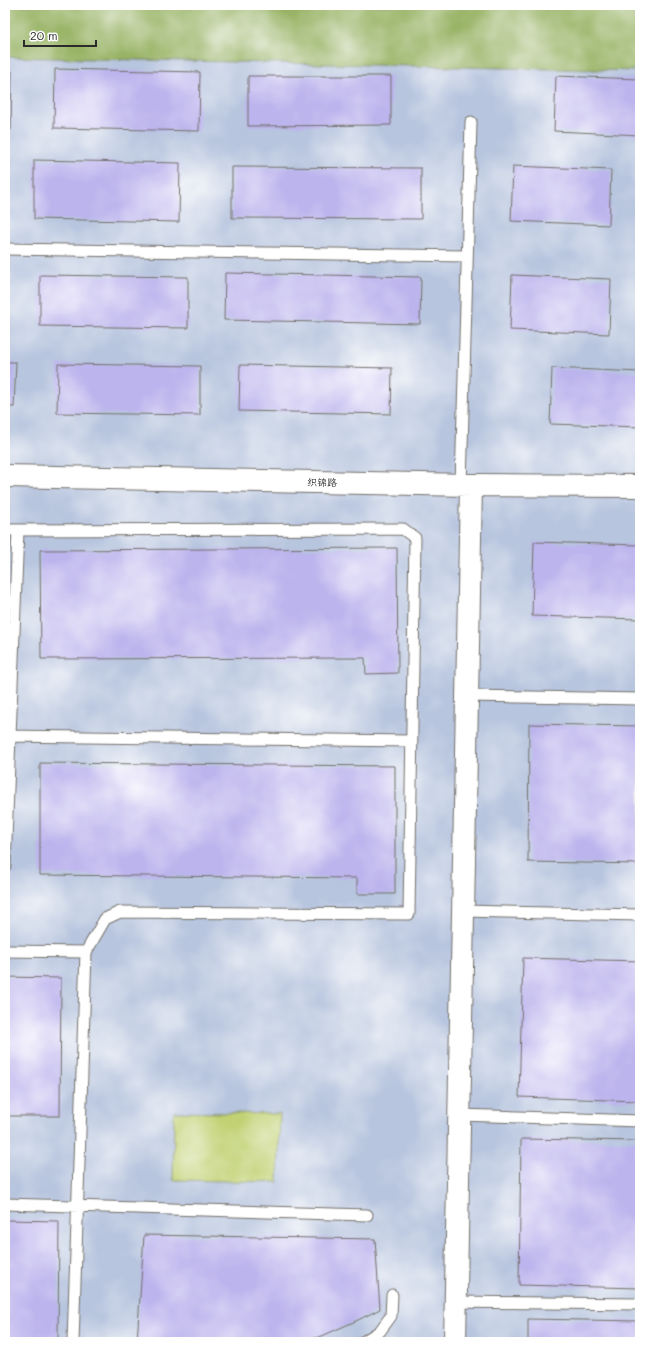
<svg xmlns="http://www.w3.org/2000/svg" width="645" height="1347" viewBox="0 0 645 1347" font-family="Mali,'LXGW WenKai TC',sans-serif">
  <style>
    .industrial { fill: #b7c5de }
    .green { fill: #c1d173; stroke: #767e4f }
    .forest { fill: #98b365; stroke: #626f48 }
    .building { fill: #bcb4ed }
    .lines { fill: none; stroke-linecap: round; stroke-linejoin: round }
    .service-casing { stroke: #736f6a; stroke-width: 13 }
    .tertiary-casing { stroke: #736f6a; stroke-width: 24 }
    .service { stroke: #fff; stroke-width: 11 }
    .tertiary { stroke: #fff; stroke-width: 22 }
    .labels { text-anchor: middle; dominant-baseline: central; stroke-width: 4; stroke-linejoin: round; paint-order: stroke }
    .street-label { font-size: 10px; fill: #2b2b2b; stroke: #fff }
  </style>
  <rect width="100%" height="100%" fill="#fff"/>
  <filter id="ink" filterUnits="userSpaceOnUse"><feTurbulence type="fractalNoise" baseFrequency=".025" numOctaves="2"/><feDisplacementMap in="SourceGraphic" scale="8" xChannelSelector="R" yChannelSelector="G"/><feConvolveMatrix kernelMatrix="1 2 1 2 8 2 1 2 1" color-interpolation-filters="sRGB"/></filter>
  <filter id="wash" filterUnits="userSpaceOnUse"><feTurbulence type="fractalNoise" baseFrequency=".012" numOctaves="4" result="noise"/><feDisplacementMap in="SourceGraphic" scale="16" xChannelSelector="R" yChannelSelector="G"/><feGaussianBlur stdDeviation="0.9" result="paint"/><feColorMatrix in="noise" values="0 0 0 0 0 0 0 0 0 0 0 0 0 0 0 0 0 1.4 0 .05"/><feComposite in="paint" operator="in"/></filter>
  <g filter="url(#wash)">
    <rect width="100%" height="100%" fill="#f9eede"/>
    <path class="industrial" d="M5 57 640 71V1342H5Z"/>
    <path class="green" d="M174 1112 280 1114 278 1182 173 1180Z"/>
    <path class="forest" d="M5 5H640V71L5 57Z"/>
    <g id="blocks">
      <path class="building" d="M55 69 200 72 199 131 54 128Z
        M5 71H12L11 130H5Z
        M248 76H391V125L248 126Z
        M556 76 640 79V135L554 131Z
        M34 160 180 163 179 222 34 219Z
        M513 166 611 170 609 225 511 221Z
        M232 167 421 168V219L232 218Z
        M225 273 421 277 420 324 224 320Z
        M40 275 188 277V328L40 326Z
        M512 275 611 279 609 334 510 330Z
        M5 362H16L14 407H5Z
        M58 364 200 366V415L57 413Z
        M240 365 392 368 391 414 239 411Z
        M552 368 640 372V427L550 424Z
        M534 542 640 545V619L532 616Z
        M397 548 398 673 366 674 365 658 41 659 40 550Z
        M529 724 640 726V864L528 862Z
        M40 763 395 766V894H357V878L40 875Z
        M523 958 640 961 639 1101 519 1097Z
        M5 977 61 978 60 1116H5Z
        M521 1139 640 1141V1288L519 1285Z
        M5 1220 59 1221 58 1342H5Z
        M144 1235 375 1239 380 1309 358 1320 322 1336 300 1342H137Z
        M528 1319 640 1321V1342H528Z"/>
    </g>
  </g>
  <g filter="url(#ink)">
    <use href="#blocks" fill-opacity="0" stroke="#736f6a" stroke-width="1"/>
    <g class="lines">
      <defs>
        <path id="service" d="M5 249 467 256
          M461 485 471 122
          M5 530 403 529 415 538 409 914 120 912 105 919 86 952
          M467 696 640 699
          M5 736 411 741
          M5 866 18 530
          M463 911 640 915
          M5 951 86 952 73 1342
          M459 1115 640 1121
          M5 1204 367 1215
          M456 1302 640 1304
          M363 1342 380 1331 391 1316 392 1295"/>
        <path id="tertiary" d="M5 476 471 485 640 486
          M455 1342 471 485"/>
      </defs>
      <use href="#service" class="service-casing"/>
      <use href="#tertiary" class="tertiary-casing"/>
      <use href="#service" class="service"/>
      <use href="#tertiary" class="tertiary"/>
    </g>
  </g>
  <g class="labels">
    <g class="street-label">
      <text transform="translate(322 482) rotate(1)">织锦路</text>
    </g>
  </g>
  <rect width="645" height="1347" fill="none" stroke="#fff" stroke-width="20"/>
  <path d="M24 40v6h72v-6" fill="none" stroke="#2b2b2b" stroke-width="2"/>
  <text x="30" y="40" font-size="12" fill="#2b2b2b" stroke="#ffffff" stroke-width="3" paint-order="stroke">20 m</text>
</svg>
